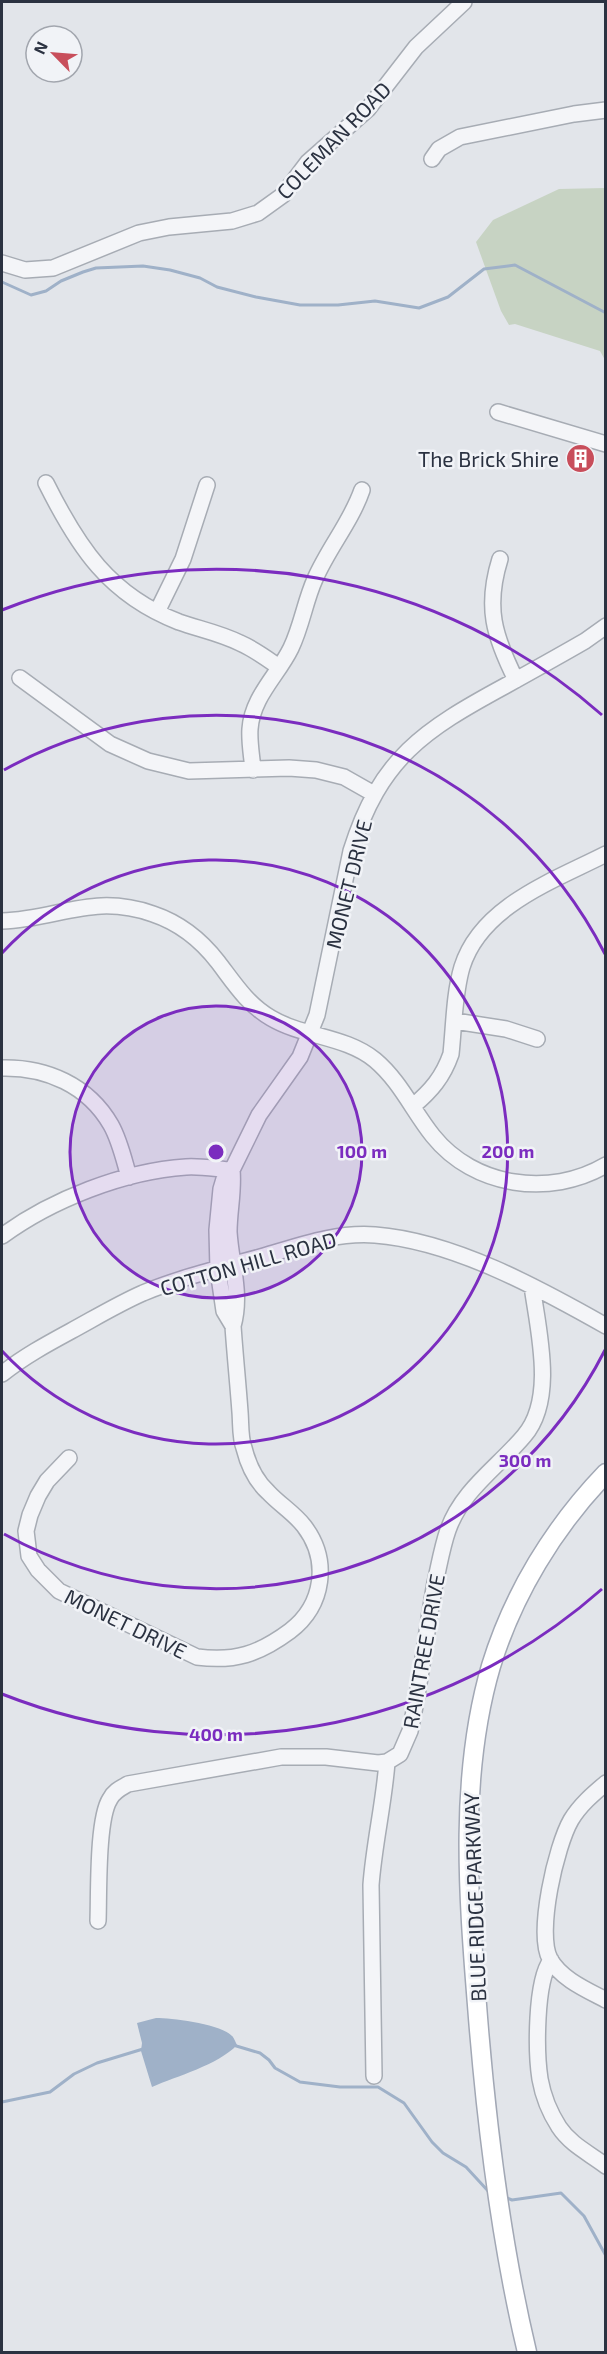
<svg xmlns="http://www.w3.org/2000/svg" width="607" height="2354" viewBox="0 0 607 2354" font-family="'Exo 2',sans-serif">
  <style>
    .green { fill: #c7d3c3 }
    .water { fill: #9fb1c8 }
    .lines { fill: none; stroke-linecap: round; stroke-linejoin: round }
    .stream { stroke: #9fb1c8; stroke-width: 3 }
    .minor-casing { stroke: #a7acb4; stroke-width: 18 }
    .major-casing { stroke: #a2a8b5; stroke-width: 21 }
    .minor { stroke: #f4f5f8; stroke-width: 15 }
    .major { stroke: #fff; stroke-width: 18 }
    .ring { fill: none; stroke: #7b2cbf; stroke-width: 3 }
    .labels { text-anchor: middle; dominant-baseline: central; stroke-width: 5; stroke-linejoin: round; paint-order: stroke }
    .street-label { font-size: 21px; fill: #2b3241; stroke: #f1f3f7 }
    .poi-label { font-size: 21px; fill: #2b3241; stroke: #f1f3f7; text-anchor: end }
    .centre { fill: #7b2cbf; stroke: #f1f3f7; stroke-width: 3 }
    .ring-label { font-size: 18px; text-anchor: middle; font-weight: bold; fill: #7b2cbf; stroke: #f1f3f7; stroke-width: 5; stroke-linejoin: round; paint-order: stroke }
  </style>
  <rect width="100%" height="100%" fill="#e2e5ea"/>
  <path class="green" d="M605 188H606L605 360 600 351 515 324 509 325 501 311 476 242 493 220 559 189Z"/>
  <path class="water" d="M156 2018C172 2018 221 2024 232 2036 233 2036 236 2043 237 2045 218 2065 177 2076 152 2087L141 2051 142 2043 137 2023Z"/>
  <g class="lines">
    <path class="stream" d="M2 282 31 295 46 291 61 281 83 272 96 268 143 266 170 270 200 278 217 287 256 297 300 305H338L375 301 419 308 448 297 484 269 515 265 606 313
      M233 2045 260 2053 269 2060 275 2068 300 2082 340 2087H378L404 2103 432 2142 443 2153 466 2167 489 2192
      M2 2102 50 2092 74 2074 97 2063 143 2049
      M507 2198 512 2200 561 2193 584 2216 606 2256"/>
    <defs>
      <path id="minor" d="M432 159 439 149 460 137 574 114 606 110
        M2 263 25 270 53 268 139 233 169 227 232 221 258 213 283 195 308 162 368 109 416 47 464 2
        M498 412 606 444
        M46 483C78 547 109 595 179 622 199 629 220 633 240 643 254 649 266 658 279 667
        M500 559C485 607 494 636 516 680
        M157 612 183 559 207 485
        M20 678 110 744 148 761 189 771 289 768 316 770 344 777 374 794
        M253 770C252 757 249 742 250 729 252 697 278 675 291 648 302 625 305 601 315 579 329 547 351 522 362 490
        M2 921C59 919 93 893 153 914 180 923 201 940 218 962 234 983 247 1004 271 1018 303 1037 346 1036 375 1060 400 1081 413 1111 433 1136 474 1187 550 1198 606 1165
        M455 1021 506 1029 537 1039
        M2 1068C46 1067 88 1085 111 1125 120 1141 124 1160 129 1177
        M413 1106C431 1091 443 1077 451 1054 454 1026 454 994 462 967 481 906 553 881 606 854
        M2 1236C51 1200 124 1171 186 1167 201 1166 217 1169 232 1170
        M233 1326 224 1311 218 1270 217 1230 221 1189 224 1179 232 1170 259 1115 300 1057 317 1015 351 851C380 758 424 730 505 686 532 671 559 656 585 641L606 626
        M2 1374C23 1357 47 1344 71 1331 95 1318 118 1304 143 1293 182 1277 224 1267 264 1256 301 1245 337 1232 375 1235 453 1241 539 1288 606 1326
        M69 1458 47 1481 38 1496 30 1515 26 1531 29 1556 38 1570 59 1591 197 1657C235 1662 259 1654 290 1631 324 1605 330 1560 304 1526 294 1513 279 1504 268 1492 256 1481 248 1464 244 1448 240 1438 241 1424 240 1412 238 1384 235 1355 233 1326 242 1294 231 1264 229 1232 229 1211 234 1191 232 1170
        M606 1783C593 1794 580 1805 571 1820 556 1846 536 1933 550 1959 561 1979 587 1990 606 2000
        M98 1921C99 1894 97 1819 110 1799 114 1791 121 1788 128 1784L281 1757H326L378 1763 387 1762
        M551 1960C535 1982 536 2053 540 2079 543 2096 550 2113 559 2127 571 2145 589 2153 606 2166
        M374 2076 371 1885C374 1844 384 1803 387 1762L400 1754 410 1731C421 1682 426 1632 435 1583 439 1566 442 1547 448 1530 462 1490 498 1467 524 1436 556 1399 538 1330 532 1286"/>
      <path id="major" d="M527 2352C500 2239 486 2122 477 2005 468 1893 459 1775 491 1666 513 1594 554 1527 606 1473"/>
    </defs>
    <use href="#minor" class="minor-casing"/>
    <use href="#major" class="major-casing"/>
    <use href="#minor" class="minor"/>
    <use href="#major" class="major"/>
  </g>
  <circle cx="216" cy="1152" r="146" fill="#7b2cbf" fill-opacity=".12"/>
  <g class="ring">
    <circle cx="216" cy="1152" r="146"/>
    <path d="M2 953A292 292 0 1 1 2 1351"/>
    <path d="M605 1350A437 437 0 0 1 4 1534M4 770A437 437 0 0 1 605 954"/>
    <path d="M602 1589A583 583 0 0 1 2 1694M2 610A583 583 0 0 1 602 715"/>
  </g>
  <defs>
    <symbol id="building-disc" viewBox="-11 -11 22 22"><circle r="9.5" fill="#c84e5b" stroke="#f1f3f7"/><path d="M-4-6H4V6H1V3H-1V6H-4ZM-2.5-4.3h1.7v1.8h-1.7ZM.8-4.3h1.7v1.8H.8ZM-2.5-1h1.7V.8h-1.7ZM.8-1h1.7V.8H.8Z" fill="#fff"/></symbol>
  </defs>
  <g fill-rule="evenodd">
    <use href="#building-disc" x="564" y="442" width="33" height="33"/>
  </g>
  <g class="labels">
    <g class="street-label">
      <text transform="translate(333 140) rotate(-46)">COLEMAN ROAD</text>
      <text transform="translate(348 884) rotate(-76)">MONET DRIVE</text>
      <text transform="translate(248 1263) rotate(-16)">COTTON HILL ROAD</text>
      <text transform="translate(126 1623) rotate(26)">MONET DRIVE</text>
      <text transform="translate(423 1651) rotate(-80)">RAINTREE DRIVE</text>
      <text transform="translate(474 1897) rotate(-92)">BLUE RIDGE PARKWAY</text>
    </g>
    <g class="poi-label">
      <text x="559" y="458">The Brick Shire</text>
    </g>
  </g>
  <circle cx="216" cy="1152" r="9" class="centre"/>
  <g class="ring-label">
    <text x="362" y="1158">100 m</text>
    <text x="508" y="1158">200 m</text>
    <text x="525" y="1467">300 m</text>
    <text x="216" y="1741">400 m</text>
  </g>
  <rect width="607" height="2354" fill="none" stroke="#2b3241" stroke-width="6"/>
  <g transform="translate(54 54) rotate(295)"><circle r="28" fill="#f1f3f7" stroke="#a2a6ae" stroke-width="1.5"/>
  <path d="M0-4.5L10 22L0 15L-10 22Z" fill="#c84e5b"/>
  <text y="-9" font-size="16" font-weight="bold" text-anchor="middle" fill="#2b3241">N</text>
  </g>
</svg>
